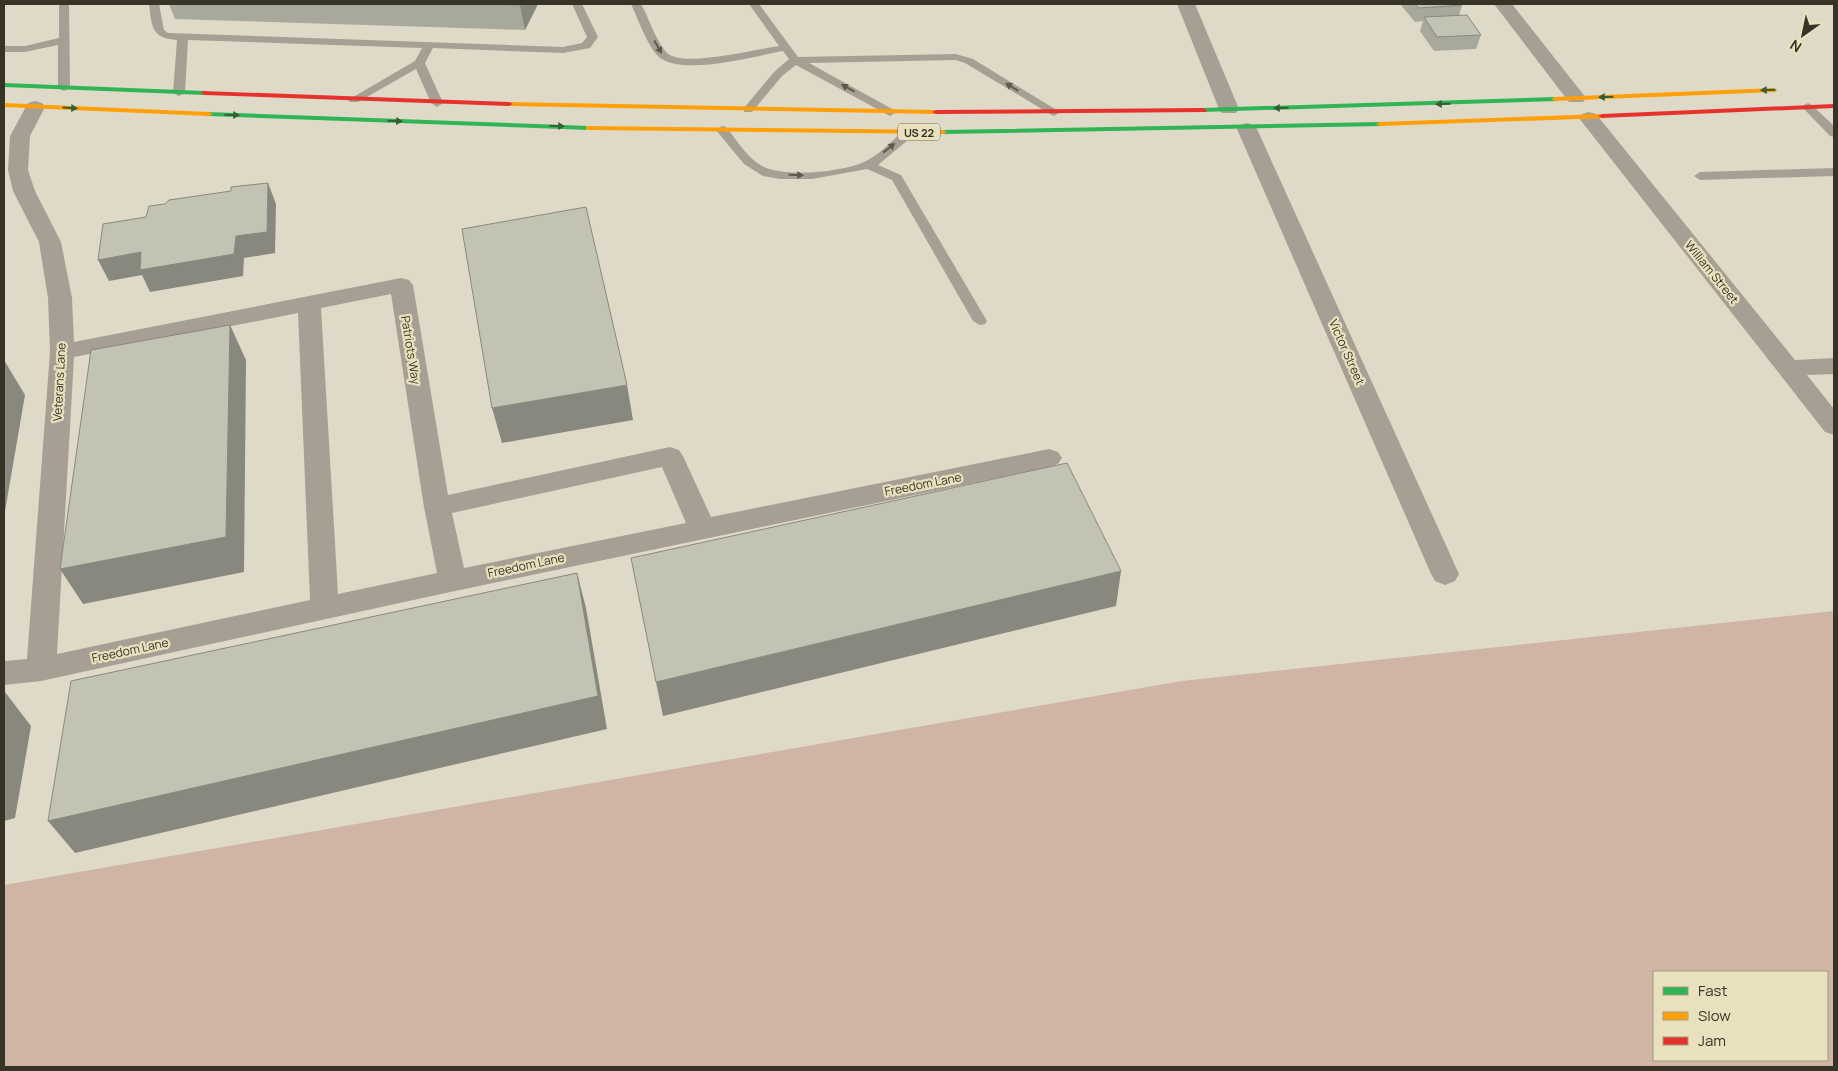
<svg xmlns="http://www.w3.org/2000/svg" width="1838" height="1071" viewBox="0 0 1838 1071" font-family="Manrope,sans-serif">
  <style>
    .forest { fill: #d0b5a6; fill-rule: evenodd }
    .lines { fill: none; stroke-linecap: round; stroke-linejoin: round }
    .lane { fill: #a89f94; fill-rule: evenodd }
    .street { fill: #a89f94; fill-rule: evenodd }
    .fast { fill: #30b455; fill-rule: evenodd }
    .slow { fill: #ff9f0a; fill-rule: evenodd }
    .jam { fill: #e5322d; fill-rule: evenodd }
    .wall { fill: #a8a89b }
    .shaded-wall { fill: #88887e }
    .building { fill: #c3c3b4; stroke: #88887e }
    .oneway { fill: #5f594c }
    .oneway2 { fill: #356036 }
    .labels { text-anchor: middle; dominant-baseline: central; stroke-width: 4.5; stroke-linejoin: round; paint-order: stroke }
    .shield { fill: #e9e0bd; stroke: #6c6753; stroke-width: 1 }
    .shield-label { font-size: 11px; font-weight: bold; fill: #373326 }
    .street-label { font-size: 12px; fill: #373326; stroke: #e9e0bd }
  </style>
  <rect width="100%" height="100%" fill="#dfdac7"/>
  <path class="forest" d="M1834 611V1067H4V885L1182 681ZM1654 972H1827V1060H1654Z"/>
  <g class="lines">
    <path class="lane" d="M59 4H69L70 88 64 91 58 88V45L25 52H4V46H25L59 38Z
      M149 4H159L164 30 168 33 563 47 582 43 587 37 572 4H582L598 37 590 48 563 53 433 48 425 63 443 103 437 107 431 103 416 69 358 102H350L348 100 415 61 422 48 188 40 185 93 179 96 173 93 177 40C151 38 152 27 149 4Z
      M631 4H641C649 18 655 39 666 52 681 69 756 49 779 46L749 4H759L798 57 956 54 973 59 1060 112 1054 116 1050 114 965 63 955 60 809 63 894 110 896 112 890 116 796 65 782 76 752 112H744V108L774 72 789 59 783 51C755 56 677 78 657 55 647 44 637 17 631 4Z
      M1808 103 1812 105 1834 126V137L1830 136 1804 109V105Z
      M722 126 726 127C737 140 747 158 762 166 784 178 842 172 864 162 880 155 892 140 906 129H914L916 132 914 135 878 165 901 175 987 321 985 324 980 325 973 321 892 180 867 169 812 179H780L763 176 744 164 716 130Z
      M1834 168V176L1700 180 1694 176 1700 172Z"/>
    <path class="street" d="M1177 4H1195L1239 109 1236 113H1222L1219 109Z
      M1494 4H1512L1583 94 1586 98 1583 102H1569Z
      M35 101 42 103 45 107 30 136 28 170 35 191 61 242 72 298 74 342 401 278 409 280 413 285 448 495 670 447 679 450 683 456 711 517 1049 449 1058 452 1062 458 1058 464 1049 467 441 594 41 681 4 685V661L27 659 50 352 48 298 39 242 13 191 8 170 10 136 28 103ZM391 294 424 507 437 573 338 594 321 308ZM298 313 310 600 57 654 74 357ZM662 467 686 523 464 568 452 513Z
      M1589 112 1596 114 1795 360 1834 358V374L1807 375 1834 409V435L1825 432 1582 122 1579 118 1582 114Z
      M1247 123 1254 125 1257 129 1459 574 1455 581 1445 585 1435 581 1431 574 1237 129 1240 125Z"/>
    <path class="fast" d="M4 83 205 91 209 93 205 95 4 87Z
      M1555 97 1559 99 1558 101 1203 112 1199 110 1203 108Z
      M206 112 589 126 593 128 589 130 209 116H206Z
      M1380 122 1384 124 1383 126 943 134 939 132 943 130Z"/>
    <path class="slow" d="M1773 88 1777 90 1776 92 1555 101 1551 99 1555 97Z
      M506 102 936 110 940 112 936 114 509 106 505 104Z
      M4 103 209 112 213 114 209 116 4 107Z
      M1602 114H1605V118L1380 126 1376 124 1380 122Z
      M586 126 943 130 947 132 943 134 589 130H586Z"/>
    <path class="jam" d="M202 91 509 102 513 104 509 106 205 95 201 93Z
      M1834 104V108L1602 118 1598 116 1602 114Z
      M1203 108 1207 110 1206 112 936 114 932 112 936 110Z"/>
  </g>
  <path class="wall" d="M169 4H538L525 30 175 19Z
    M1400 4H1461L1462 5 1459 16 1481 35 1476 49 1434 51 1420 31 1423 21 1415 22Z"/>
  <path class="shaded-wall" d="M520 4H538L525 30 520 5Z
    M268 183 276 204 275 253 244 258 243 276 150 292 142 275 109 281 98 260 141 252 236 236Z
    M230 325 246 360 244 572 83 604 60 569Z
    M4 360 25 395 4 517Z
    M627 385 633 420 502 443 492 408Z
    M1121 571 1116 606 663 716 656 682Z
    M577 573 586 608 607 729 75 853 48 821Z
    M5 692 31 726 15 818 4 821V696Z"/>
  <path class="building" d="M472 4H520V5Z
    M1415 4H1461L1462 5 1419 8Z
    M1467 15 1481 35 1437 37 1424 17Z
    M268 183 267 232 236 236 234 254 140 270 141 252 98 260 103 224 146 217 149 206 165 204 169 200 231 191V187Z
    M586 207 627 385 492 408 462 229Z
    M230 325 226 537 60 569 91 350Z
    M1067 463 1121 571 656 682 631 558Z
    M577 573 598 696 48 821 71 681Z"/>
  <defs><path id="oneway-solid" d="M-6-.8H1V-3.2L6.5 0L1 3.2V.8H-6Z" transform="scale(1.25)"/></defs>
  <g class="oneway">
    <use href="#oneway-solid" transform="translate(658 47) rotate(60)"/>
    <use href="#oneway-solid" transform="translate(1012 87) rotate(-149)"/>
    <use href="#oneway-solid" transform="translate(848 88) rotate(-151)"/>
    <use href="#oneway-solid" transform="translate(889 148) rotate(-38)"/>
    <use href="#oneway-solid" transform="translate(796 175) rotate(1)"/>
  </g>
  <g class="oneway2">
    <use href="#oneway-solid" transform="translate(1768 90) rotate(178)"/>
    <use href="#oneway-solid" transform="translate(1606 97) rotate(178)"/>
    <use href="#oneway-solid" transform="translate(1443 104) rotate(178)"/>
    <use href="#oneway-solid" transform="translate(70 108) rotate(3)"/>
    <use href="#oneway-solid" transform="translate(1281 108) rotate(179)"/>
    <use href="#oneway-solid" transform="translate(232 115) rotate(2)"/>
    <use href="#oneway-solid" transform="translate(395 121) rotate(2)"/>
    <use href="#oneway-solid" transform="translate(557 126) rotate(1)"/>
  </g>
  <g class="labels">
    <rect class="shield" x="898" y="123.5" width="42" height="17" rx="4"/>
    <g class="shield-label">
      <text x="919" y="132">US 22</text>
    </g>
    <g class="street-label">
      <text transform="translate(1712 272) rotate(51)">William Street</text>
      <text transform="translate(411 350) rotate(81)">Patriots Way</text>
      <text transform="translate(1347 352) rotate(66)">Victor Street</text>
      <text transform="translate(59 382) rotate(-87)">Veterans Lane</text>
      <text transform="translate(923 484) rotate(-11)">Freedom Lane</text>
      <text transform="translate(526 565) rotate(-12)">Freedom Lane</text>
      <text transform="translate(130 650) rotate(-12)">Freedom Lane</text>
    </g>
  </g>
  <rect width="1838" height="1071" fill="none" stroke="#373326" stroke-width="10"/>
  <rect x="1653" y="971" width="175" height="90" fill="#e9e0bd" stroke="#a29b81"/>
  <rect x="1663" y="987" width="25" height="8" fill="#30b455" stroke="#a29b81"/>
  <text x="1698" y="996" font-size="15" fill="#373326">Fast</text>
  <rect x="1663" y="1012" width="25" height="8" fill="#ff9f0a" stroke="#a29b81"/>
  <text x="1698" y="1021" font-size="15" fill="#373326">Slow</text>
  <rect x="1663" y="1037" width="25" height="8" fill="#e5322d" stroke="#a29b81"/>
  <text x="1698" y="1046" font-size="15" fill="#373326">Jam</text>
  <g transform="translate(1803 35) rotate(213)" stroke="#e9e0bd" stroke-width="4" paint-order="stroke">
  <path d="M0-4L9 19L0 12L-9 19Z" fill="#373326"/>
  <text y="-8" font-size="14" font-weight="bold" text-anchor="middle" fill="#373326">N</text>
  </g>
</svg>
